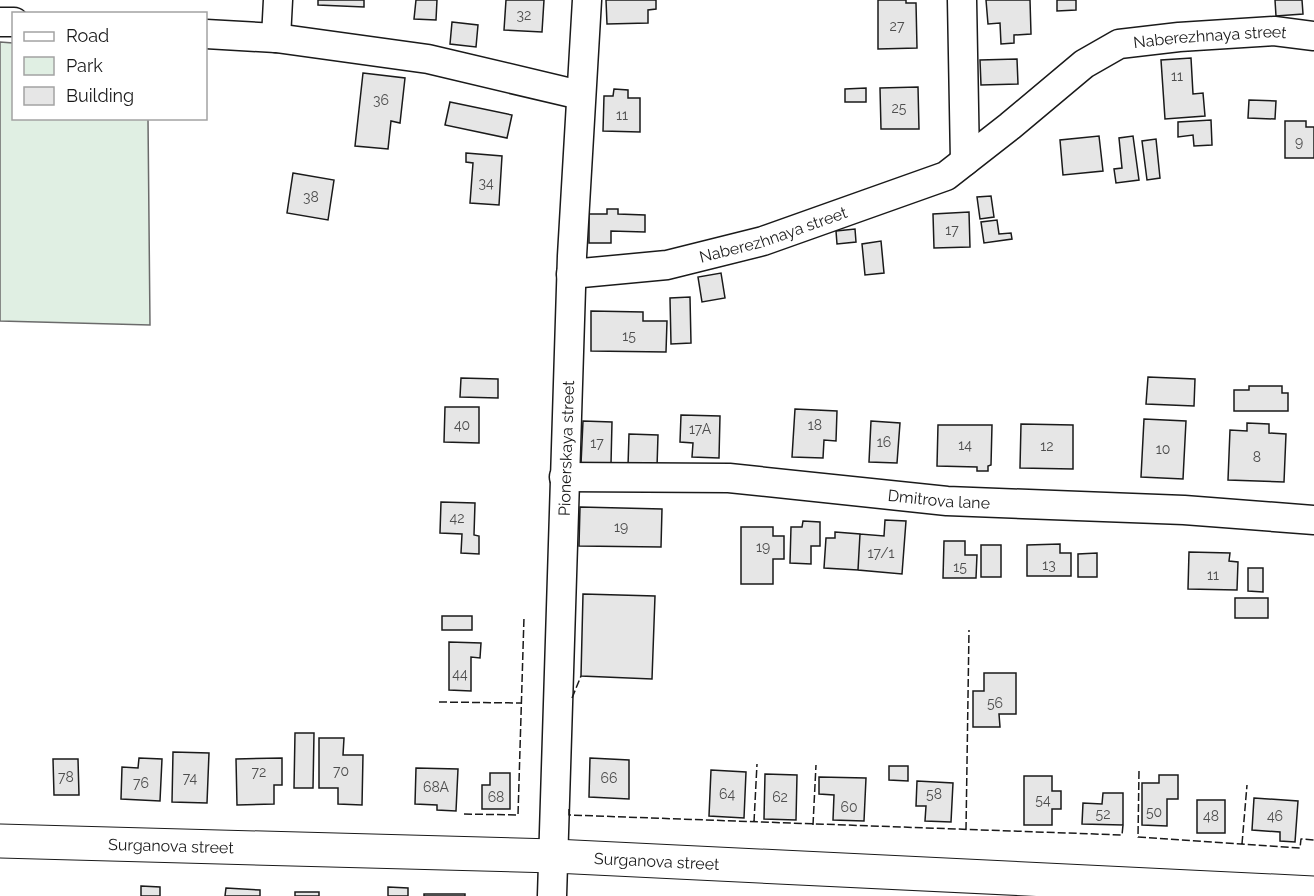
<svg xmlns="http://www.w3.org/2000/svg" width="1314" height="896" viewBox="0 0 1314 896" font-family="Raleway,sans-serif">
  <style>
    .green { fill: #e0efe3; stroke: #6a6a6a; stroke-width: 1.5 }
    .building { fill: #e6e6e6; stroke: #1a1a1a; stroke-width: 1.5 }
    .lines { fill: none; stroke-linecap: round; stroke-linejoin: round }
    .minor-casing { stroke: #1a1a1a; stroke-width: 31 }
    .major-casing { stroke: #1a1a1a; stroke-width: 35 }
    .minor { stroke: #fff; stroke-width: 28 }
    .major { stroke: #fff; stroke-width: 33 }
    .fence { stroke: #1a1a1a; stroke-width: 1.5; stroke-dasharray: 8 3; stroke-linecap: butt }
    .labels { text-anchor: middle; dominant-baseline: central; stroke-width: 4.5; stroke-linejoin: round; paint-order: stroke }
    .number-label { font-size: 14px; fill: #4d4d4d }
    .street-label { font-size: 16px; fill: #1a1a1a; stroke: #fff }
  </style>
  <rect width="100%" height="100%" fill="#fff"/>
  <path class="green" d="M0 42 13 43 14 118 148 119 150 325 0 321Z"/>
  <path class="building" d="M318 0H364V7L318 5Z
    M416 0H437L436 20 414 19Z
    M506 0H544L542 32 504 30Z
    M606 0H656V9L648 10V23L607 24Z
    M878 0H906V3H916L917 48 878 49Z
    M986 0H1030L1031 34 1014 35V43L1001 44 1000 23 988 24Z
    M1057 0H1076V10L1057 11Z
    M1275 0H1302L1303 14 1276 16Z
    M452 22 478 25 476 47 450 44Z
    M1191 58 1193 94 1203 93 1205 116 1165 119 1161 60Z
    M1017 59 1018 84 981 85 980 60Z
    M363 73 405 78 400 123 391 121 388 149 355 146Z
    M918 87 919 129H881L880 88Z
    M866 88V102H845V89Z
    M614 89 628 90V98H640V132L603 131 604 96H613Z
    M1249 100 1276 101 1275 119 1248 118Z
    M450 102 512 115 507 138 445 125Z
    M1211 120 1212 145 1194 146 1193 135 1178 137V122Z
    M1285 121H1306V127H1314V158H1285Z
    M1099 136 1103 171 1063 175 1060 140Z
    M1133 136 1139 180 1116 183 1114 169 1122 168 1119 138Z
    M1156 139 1160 178 1147 180 1142 141Z
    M466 153 502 156 499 205 470 203 473 163 466 162Z
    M293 173 334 180 328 220 287 213Z
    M991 196 994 217 980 219 977 197Z
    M607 209H618V214L645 215V232L611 231V243H589V214H607Z
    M969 212 970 247 934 248 933 214Z
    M997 220 999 234 1011 233 1012 239 984 243 981 222Z
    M855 229 856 242 837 244 836 231Z
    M881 241 884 273 865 275 862 244Z
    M721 273 725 298 702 302 698 277Z
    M690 297 691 343 671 344 670 298Z
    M591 311 643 312V321H667L666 352 591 351Z
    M1148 377 1195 379 1194 406 1146 404Z
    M461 378 498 379V398L460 397Z
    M1249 386H1282V393H1288V411H1234V390H1249Z
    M445 407H479V443L444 442Z
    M795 409 837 411 836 441 824 440 823 458 792 457Z
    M681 415 720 416 719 458 692 457 693 443 680 442Z
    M1144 419 1186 421 1183 479 1141 477Z
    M583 421 612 422 611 464H581Z
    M871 421 900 423 897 463 869 462Z
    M1247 423 1269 424V433L1286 434 1284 482 1228 480 1230 430 1247 431Z
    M1021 424 1073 425V469L1020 468Z
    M938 425H992L991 465 988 466V471H977V467L937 466Z
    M629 434 658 435 657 467 628 466Z
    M441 502 475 503 474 535 479 536V554L461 553 462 534 440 533Z
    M580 507 662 509 661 547 579 546Z
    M885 520 906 521 902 574 858 570 860 534 884 536Z
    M803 521 820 522V546H811V564L790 563 791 527H802Z
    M741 527H773V536H784V559H773V584H741Z
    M835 532 860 534 858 570 824 568 826 538H835Z
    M944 541H965V555H977L976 578H943Z
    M1060 544V553H1071V576H1027V545Z
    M981 545H1001V577H981Z
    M1189 552 1230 553 1229 561 1238 562 1237 590 1188 589Z
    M1097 553V577H1078V554Z
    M1248 568H1263V592L1248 591Z
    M583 594 655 596 652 679 581 676Z
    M1235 598H1268V618H1235Z
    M442 616H472V630H442Z
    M449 642 481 643 480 658 471 657V691L449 690Z
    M984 673H1016V714H999L1000 727H973V691H984Z
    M295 733H314L313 788H294Z
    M319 738H344L343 755H363L362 805 338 804V788H319Z
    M173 752 209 753 207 803 172 802Z
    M139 758 162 759 160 801 121 799 122 767 138 768Z
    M282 758V785H274V804L237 805 236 759Z
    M590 758 629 760V799L589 797Z
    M53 759H78L79 795H54Z
    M889 766H908V781L889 780Z
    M416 768 458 769 456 811 437 810V805L415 804Z
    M711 770 746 772 744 818 709 816Z
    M490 773H510V809H482V785H490Z
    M765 774 797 775 796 820 764 819Z
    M1159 775H1178V799H1167V826L1142 825V783H1159Z
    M1024 776H1052V791H1061V809H1052V825H1024Z
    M819 777 866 778 864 821 833 820 834 795 819 794Z
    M917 781 953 783 951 822 925 821 926 806H916Z
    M1103 793H1123V825L1082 824 1083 803 1102 804Z
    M1254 798 1298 801 1295 842 1280 841V832L1252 830Z
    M1197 800H1225V833H1197Z
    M141 886 160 887V896H141Z
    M388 887 408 888V896H388Z
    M226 888 260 890V896H225Z
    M295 892H319V896H295Z
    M424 894H465V896H424Z"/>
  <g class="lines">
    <defs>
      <g id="minor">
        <path d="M962 0 965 161"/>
        <path d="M0 22H14"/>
        <path d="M206 34 276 38 428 59 580 95"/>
        <path d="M276 38 278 0"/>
        <path id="s1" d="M571 274 667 265 763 241 946 176 1010 126 1084 64 1119 44 1179 37 1274 31 1314 36"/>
        <path id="s2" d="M564 477 729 478 947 501 1184 510 1314 520"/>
        <path id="s3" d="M552 896 572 256 587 0"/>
      </g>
      <g id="major">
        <path id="s4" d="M0 841 554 856 1314 893"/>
      </g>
    </defs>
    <use href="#minor" class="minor-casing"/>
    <use href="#major" class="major-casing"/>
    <use href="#minor" class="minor"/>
    <use href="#major" class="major"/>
    <path class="fence" d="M572 698 581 676
      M439 702 522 703
      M1139 771 1138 837 1300 848 1301 839 1314 840
      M569 809V815L1122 835 1123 825
      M464 814 518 815 524 617
      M754 822 757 764
      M813 825 816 765
      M966 830 969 630
      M1242 844 1247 785"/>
  </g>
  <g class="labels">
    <g class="number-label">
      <text x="524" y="15">32</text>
      <text x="897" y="26">27</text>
      <text x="1177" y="76">11</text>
      <text x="381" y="100">36</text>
      <text x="899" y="108">25</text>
      <text x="622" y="115">11</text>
      <text x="1299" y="142">9</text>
      <text x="486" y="183">34</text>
      <text x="311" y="197">38</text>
      <text x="952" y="230">17</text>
      <text x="629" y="336">15</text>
      <text x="462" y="425">40</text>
      <text x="815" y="425">18</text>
      <text x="700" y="429">17А</text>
      <text x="884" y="442">16</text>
      <text x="597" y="443">17</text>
      <text x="965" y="445">14</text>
      <text x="1047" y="446">12</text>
      <text x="1163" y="449">10</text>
      <text x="1257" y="457">8</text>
      <text x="457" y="518">42</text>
      <text x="621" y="527">19</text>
      <text x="763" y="547">19</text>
      <text x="881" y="553">17/1</text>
      <text x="1049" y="565">13</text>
      <text x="960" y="567">15</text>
      <text x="1213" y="575">11</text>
      <text x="460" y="674">44</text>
      <text x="995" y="703">56</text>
      <text x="341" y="771">70</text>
      <text x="259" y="772">72</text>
      <text x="66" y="777">78</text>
      <text x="190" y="778">74</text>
      <text x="609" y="778">66</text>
      <text x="141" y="783">76</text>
      <text x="436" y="787">68А</text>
      <text x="727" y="794">64</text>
      <text x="934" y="794">58</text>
      <text x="496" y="797">68</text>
      <text x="780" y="797">62</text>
      <text x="1043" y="800">54</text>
      <text x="849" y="807">60</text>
      <text x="1154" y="812">50</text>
      <text x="1103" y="814">52</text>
      <text x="1211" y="816">48</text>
      <text x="1275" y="816">46</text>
    </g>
    <g class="street-label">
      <text stroke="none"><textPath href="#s1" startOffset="699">Naberezhnaya street</textPath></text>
      <text stroke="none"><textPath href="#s1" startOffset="207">Naberezhnaya street</textPath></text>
      <text stroke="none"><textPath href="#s3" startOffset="448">Pionerskaya street</textPath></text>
      <text stroke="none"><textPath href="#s2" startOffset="376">Dmitrova lane</textPath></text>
      <text stroke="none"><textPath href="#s4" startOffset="171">Surganova street</textPath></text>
      <text stroke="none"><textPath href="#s4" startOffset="657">Surganova street</textPath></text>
    </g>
  </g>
  <rect x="12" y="12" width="195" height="108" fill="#ffffff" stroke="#a3a3a3" stroke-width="1.5"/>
  <rect x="24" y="32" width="30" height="9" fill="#ffffff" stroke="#a3a3a3" stroke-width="1.5"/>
  <text x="66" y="42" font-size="18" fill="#1a1a1a">Road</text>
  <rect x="24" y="57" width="30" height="18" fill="#e0efe3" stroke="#a3a3a3" stroke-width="1.5"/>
  <text x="66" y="72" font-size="18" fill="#1a1a1a">Park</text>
  <rect x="24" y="87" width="30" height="18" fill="#e6e6e6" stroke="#a3a3a3" stroke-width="1.5"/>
  <text x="66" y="102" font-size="18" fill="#1a1a1a">Building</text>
</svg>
